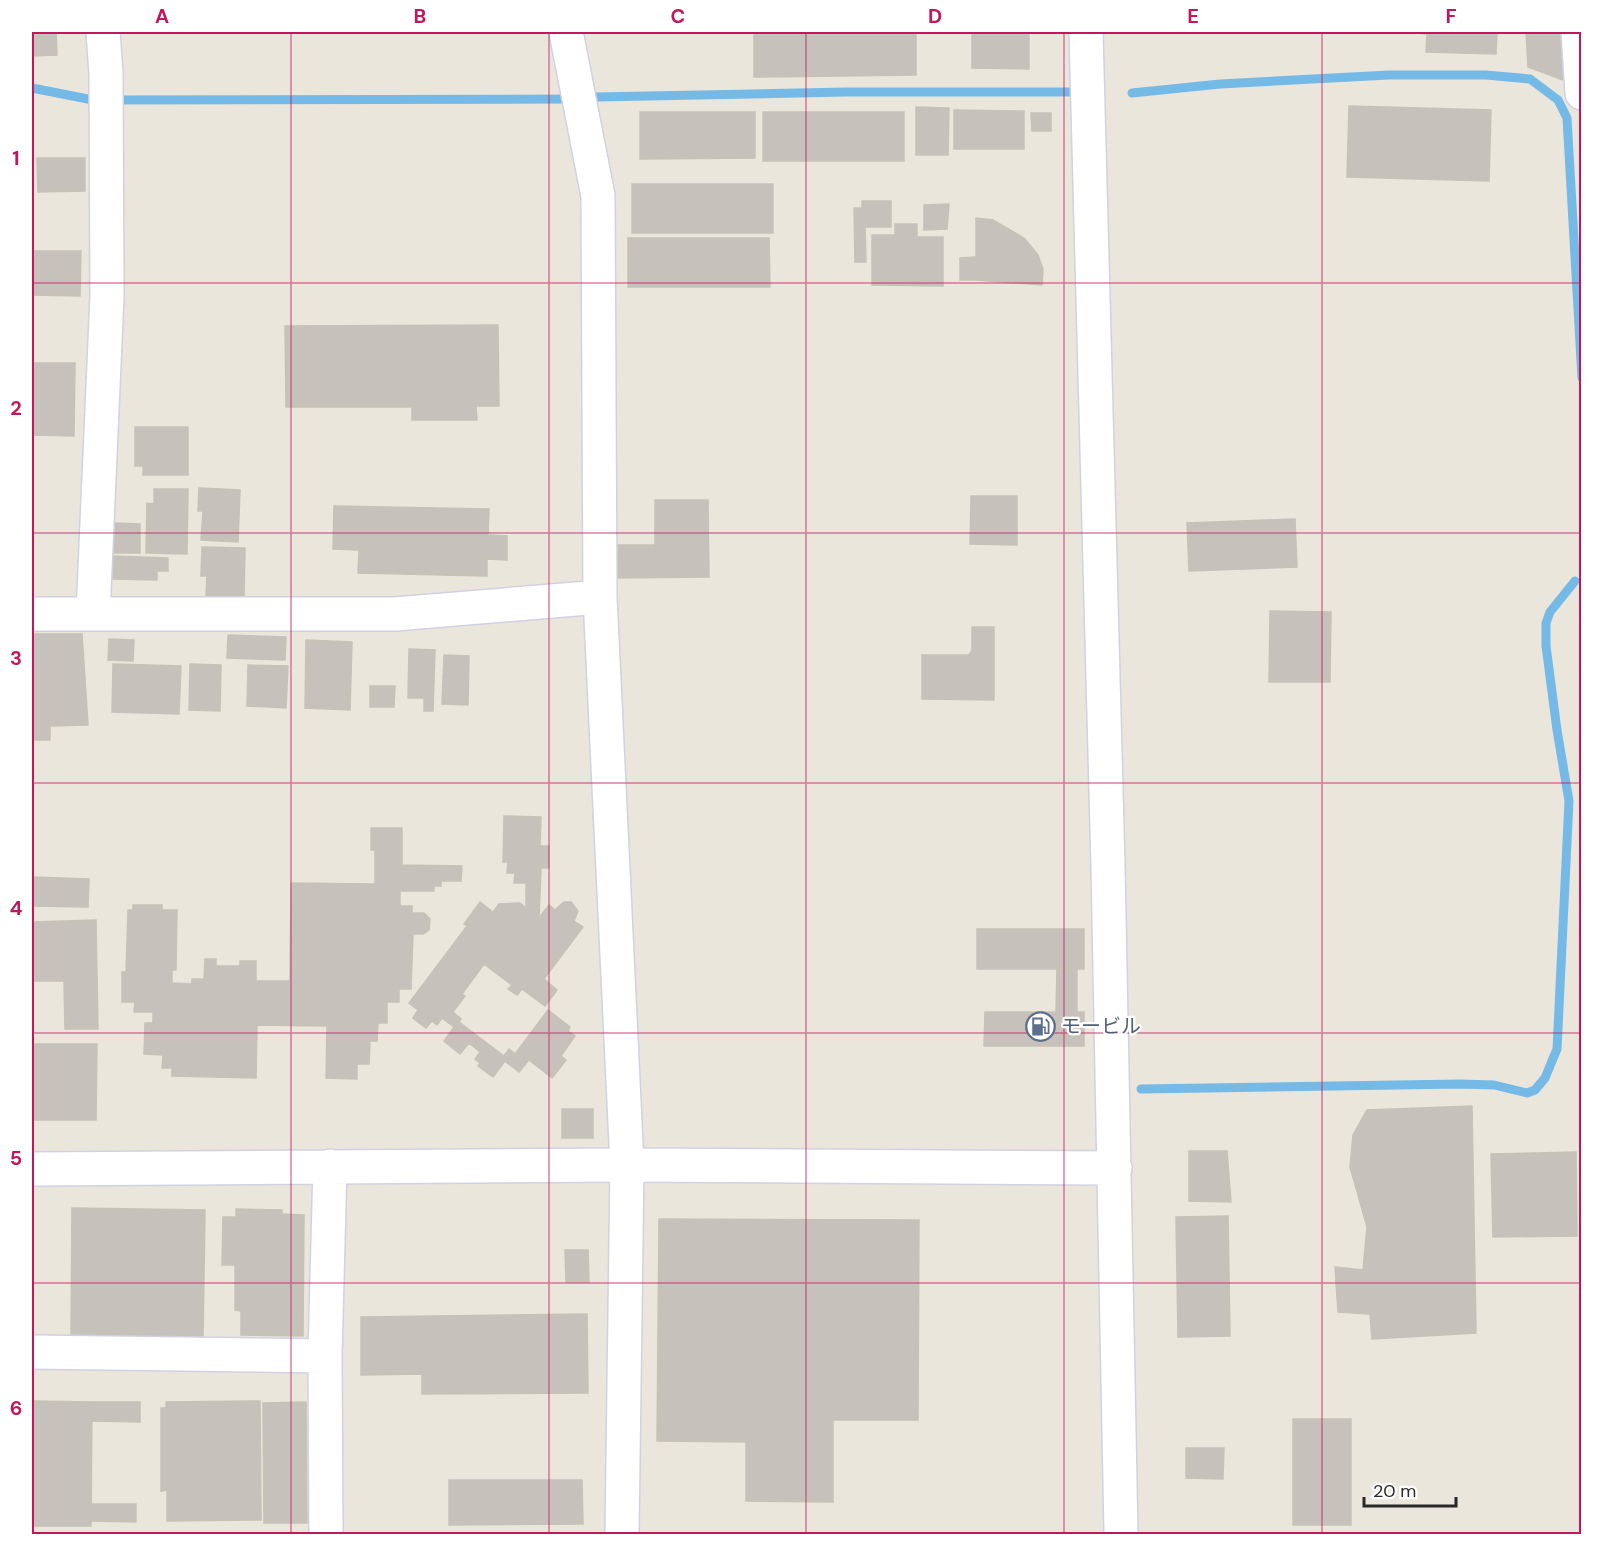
<svg xmlns="http://www.w3.org/2000/svg" width="1613" height="1566" viewBox="0 0 1613 1566" font-family="'DM Sans','Noto Sans JP',sans-serif">
  <style>
    .lines { fill: none; stroke-linecap: round; stroke-linejoin: round }
    .stream { stroke: #75bae6; stroke-width: 9 }
    .building { fill: #c6c2bb; stroke: #c5c2b6; stroke-width: 1.5 }
    .minor-casing { stroke: #d1d2e1; stroke-width: 36 }
    .minor { stroke: #fff; stroke-width: 33 }
    .grid { fill: none; stroke: #c2185b; stroke-width: 1.5; stroke-opacity: 0.55 }
    .labels { text-anchor: middle; dominant-baseline: central; stroke-width: 4.5; stroke-linejoin: round; paint-order: stroke }
    .service-label { font-size: 20px; fill: #4e5e75; stroke: #fff; text-anchor: start }
    .neatline { fill: none; stroke: #c2185b; stroke-width: 2 }
    .grid-label { font-size: 20px; text-anchor: middle; font-weight: bold; fill: #c2185b }
  </style>
  <rect width="100%" height="100%" fill="#eae6dc"/>
  <g class="lines">
    <path class="stream" d="M32 88 93 100 571 99
      M1132 93 1220 84 1389 75H1486L1530 79 1558 100 1567 118 1582 378
      M596 97 846 92H1072
      M1141 1089 1460 1084 1494 1085 1527 1093 1535 1090 1545 1078 1557 1049 1569 801 1557 730 1546 646V623L1550 612 1575 581"/>
  </g>
  <path class="building" d="M32 32H56L57 55 32 56Z
    M754 32H916V75L754 77Z
    M972 32H1029V69L972 68Z
    M1404 32H1497L1496 54 1426 52 1427 34Z
    M1526 32H1567L1571 83 1528 67Z
    M1349 106 1491 110 1489 181 1347 177Z
    M916 107 949 108 948 155H916Z
    M954 110 1024 111V149H954Z
    M640 112H755V158L640 159Z
    M763 112H904V161H763Z
    M1031 113H1051V131H1032Z
    M37 158H85V191L38 192Z
    M632 184H773V233H632Z
    M862 201H891V227H865L866 262H855L854 208H862Z
    M949 204 947 229 924 230V205Z
    M976 218 993 220 1024 238 1038 255 1043 269 1042 285 976 280Z
    M895 224H917V237H943V286L872 285V235H895Z
    M628 238H769L770 287H628Z
    M32 251H81L80 296 32 295Z
    M976 257V280H960V258Z
    M498 325 499 406H476L477 420H412V407H286L285 326Z
    M32 363H75L74 436 32 435Z
    M135 427H188V475H143V466H135Z
    M199 488 240 490 238 542 201 540 203 511H198Z
    M154 489H188L187 554 146 553 147 503 154 504Z
    M971 496H1017V545L970 544Z
    M655 500H708L709 577 614 578V545H655Z
    M334 506 489 509 488 535 507 536V560L487 559V576L358 573 359 550 333 549Z
    M1295 519 1297 567 1189 571 1187 523Z
    M114 523 140 524V553H114Z
    M202 547 245 548 244 597 206 596 207 576H201Z
    M112 556 168 558V571H157V580L111 579Z
    M1270 611 1331 612 1330 682H1269Z
    M972 627H994V700L922 699V655H969L972 650Z
    M32 634H82L88 725 50 726V740H32Z
    M228 635 286 637 285 660 227 658Z
    M109 639 134 640 133 661 108 660Z
    M306 640 352 642 350 710 305 708Z
    M409 649 435 650 433 711H424V698H408Z
    M444 655 469 656 468 705 442 704Z
    M113 664 181 666 179 714 112 712Z
    M190 664 221 665 220 711 189 710Z
    M248 665 288 666 286 708 247 706Z
    M370 686H395L394 707H370Z
    M504 816 541 817 540 846H549V868H541L539 918 549 905 555 910 564 902H571L578 911 574 921 583 927 544 979 557 990 545 1006 522 989 517 995 508 989 512 985 484 964 462 994 465 996 453 1012 461 1019 459 1022 504 1056 509 1049 515 1054 548 1010 570 1027 568 1031 575 1036 561 1056 566 1060 552 1078 529 1060 519 1072 505 1061 493 1077 478 1066 480 1063 475 1059 480 1052 469 1043 460 1054 444 1041 454 1027 442 1018 437 1025 432 1021 426 1028 413 1018 418 1010 409 1003 467 926 464 924 480 902 493 912 499 904 520 903 526 908V883H514L515 873H507L508 862H503Z
    M371 828H402V865L462 866 461 881H441V886H434V891H400V906H412V913H424L430 919 429 930 423 934H413L411 989H399V1002H387V1023H378L377 1041H370L369 1064H357V1079L326 1078 327 1026 257 1025 256 1078 172 1076V1068H162L163 1055 144 1054 145 1023H153V1012H134L135 1002H122V972H126L128 910H133V905H162V910H177L176 970H172V983L192 984V979H204L205 959H216V966H240V961H256V981H290L291 883 375 884V850H371Z
    M32 877 89 879 88 907 32 906Z
    M96 920 98 1029H65L64 981H32V922Z
    M977 929H1084V969H977Z
    M1057 969H1077V1012H1084V1046H984L985 1012H1056Z
    M32 1044H97L96 1120H32Z
    M1472 1106 1476 1333 1372 1339 1370 1314 1338 1312 1335 1267 1363 1270 1367 1227 1350 1167 1353 1135 1367 1110Z
    M562 1109H593V1138H562Z
    M1189 1151H1227L1231 1202 1189 1201Z
    M1576 1152 1577 1236 1493 1237 1491 1154Z
    M72 1208 205 1210 203 1338 71 1336Z
    M236 1209 282 1210V1214L304 1215 303 1336 241 1335V1311L235 1310V1265H222L223 1217H236Z
    M1228 1216 1230 1336 1178 1337 1176 1217Z
    M659 1219 919 1220 918 1420H833V1502L746 1501V1442L657 1441Z
    M565 1250H588L589 1282H566Z
    M587 1314 588 1393 422 1394V1374L361 1375V1317Z
    M32 1401 92 1402 91 1526H32Z
    M260 1401 261 1520 167 1521V1490L161 1491V1408H166V1402Z
    M92 1402H140V1422L92 1421Z
    M306 1402 307 1523H264L263 1403Z
    M1293 1419H1351V1525H1293Z
    M1186 1448H1224L1223 1479 1186 1478Z
    M449 1480H582L583 1524 449 1525Z
    M91 1504H136V1522L91 1521Z"/>
  <g class="lines">
    <defs>
      <path id="minor" d="M566 32 598 196 600 597 627 1165 622 1534
        M1086 32 1108 866 1121 1534
        M1578 32 1582 93
        M32 614H395L600 597
        M93 614 107 296 106 74 103 32
        M32 1169 627 1165 1115 1168
        M32 1352 325 1356
        M326 1534 325 1356 330 1166"/>
    </defs>
    <use href="#minor" class="minor-casing"/>
    <use href="#minor" class="minor"/>
  </g>
  <path class="grid" d="M291 32V1534M549 32V1534M806 32V1534M1064 32V1534M1322 32V1534M32 283H1582M32 533H1582M32 783H1582M32 1033H1582M32 1283H1582"/>
  <defs>
    <symbol id="fuel-ring" viewBox="-11 -11 22 22"><circle r="9.5" fill="#fff" stroke="#5c6f8a" stroke-width="1.5"/><path d="M-5.5-6h7V0h2V4h1.3V-2.5L3-4.5l.8-.8L6-3V5H2.5V1h-1V6h-7ZM-4.2-4.7v3.2H.2V-4.7Z" fill="#5c6f8a"/></symbol>
  </defs>
  <g fill-rule="evenodd">
    <use href="#fuel-ring" x="1024" y="1010" width="33" height="33"/>
  </g>
  <g class="labels">
    <g class="service-label">
      <text x="1061" y="1026">モービル</text>
    </g>
  </g>
  <rect width="1613" height="1566" fill="none" stroke="#ffffff" stroke-width="66"/>
  <path d="M1364 1497v9h92v-9" fill="none" stroke="#292929" stroke-width="3"/>
  <text x="1373" y="1497" font-size="18" fill="#292929" stroke="#ffffff" stroke-width="4.5" paint-order="stroke">20 m</text>
  <rect x="33" y="33" width="1547" height="1500" class="neatline"/>
  <g class="grid-label">
    <text x="162" y="23">A</text>
    <text x="420" y="23">B</text>
    <text x="678" y="23">C</text>
    <text x="935" y="23">D</text>
    <text x="1193" y="23">E</text>
    <text x="1451" y="23">F</text>
    <text x="16" y="165">1</text>
    <text x="16" y="415">2</text>
    <text x="16" y="665">3</text>
    <text x="16" y="915">4</text>
    <text x="16" y="1165">5</text>
    <text x="16" y="1415">6</text>
  </g>
</svg>
